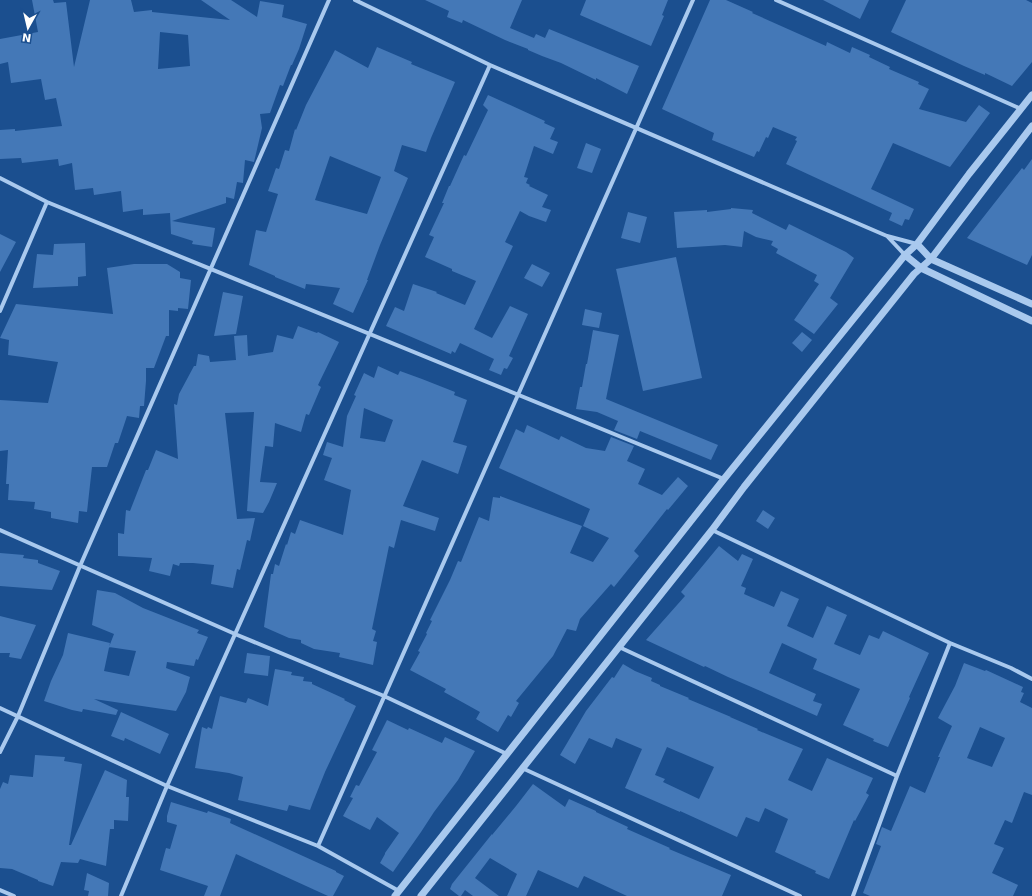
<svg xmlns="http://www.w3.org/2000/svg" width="1032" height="896" viewBox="0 0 1032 896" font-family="'DejaVu Sans',sans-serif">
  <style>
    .building { fill: #4478b7; fill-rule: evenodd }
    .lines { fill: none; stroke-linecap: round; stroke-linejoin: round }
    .minor { stroke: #a9c9ee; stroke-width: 4 }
    .tertiary { stroke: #a9c9ee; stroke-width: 7 }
  </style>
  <rect width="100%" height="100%" fill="#1b4f8f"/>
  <path class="building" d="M32 0H53L54 3 66 2 74 67 90 0H131L134 12 152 10V12L230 20 201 0H231L257 17 260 1 284 5 282 17 307 24 299 49 292 65H291L283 86 280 85 270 113 260 114 262 128 254 162 245 160 243 183 237 182 234 199 226 197V203L172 221 215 228 212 247 192 244 193 241 171 234 170 213 143 215V209L123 212 121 191 94 195 93 188 75 190 72 163 59 166 58 159 22 163 21 158 0 159V130L15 129V131L62 126 56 98 45 100 41 79 11 83 8 62 0 64V39L38 32ZM160 32 188 35 190 66 158 69Z
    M425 0H522L510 28 534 38 536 34 545 38 549 29 639 66 627 94 596 78V80L561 63 542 56 528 50V49L505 40 463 20 462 23 447 17 449 11Z
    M586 0H668L662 15 664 16 651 46 580 15Z
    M710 0H726L753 12 752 13 826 46 827 42 850 53 852 47 870 55 869 57 890 67 889 69 919 82 918 84 929 89 919 109 966 122 979 105 990 113 950 167 893 143 871 189 914 209 909 220 905 219 902 226 889 220 892 213 786 164 797 141 795 140 797 137 773 127 768 138 766 137 759 152 757 151 754 157 712 140 714 133 662 109Z
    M823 0H869L860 19Z
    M906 0H1026L1032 3V62L1012 86 985 73V75L964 66 891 32Z
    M377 47 412 62 411 64 455 82 431 138 426 152 402 145 394 171 408 178 380 245 367 280H368L353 313 333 304 340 288 306 284 305 289 275 277V276L249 265 256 230 266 232 278 194 268 191 276 168 279 169 285 150 289 151 295 129 296 130 306 105 335 50 368 68ZM330 156 381 177 367 214 315 200Z
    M488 95 545 121 544 123 555 128 550 139 558 142 553 154 534 146 524 177 528 178 526 183 530 185 529 186 548 195 542 207 551 210 546 222 529 216 520 211 505 242 513 246 474 329 492 338 510 306 528 314 509 356 513 358 507 369 504 368 501 375 489 370 494 359 460 343 455 353 452 351 451 354 386 326 395 307 404 311 413 284 437 292 436 293 465 305 476 281 452 271V269L425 257 434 237 429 235 444 203H442L449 186H450L464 155 466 156 488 110 483 105Z
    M586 143 601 149 592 173 577 168Z
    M1032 159V255L1027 265 967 238 1022 168 1024 170Z
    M731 208 753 210 752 213 786 230 789 224 846 252 854 258 830 298 838 304 814 334 794 320 819 284 814 281 817 275 776 253 778 249 771 245 773 241 756 237 744 231 742 247 725 245 677 248 674 212 707 210V212L731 209Z
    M628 212 647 217 640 243 621 238Z
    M0 234 16 242 0 272Z
    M85 243 86 276 78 277V286L33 288 37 254 53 255 54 244Z
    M676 257 702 378 643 391 616 269Z
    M134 264H167L180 272V278L191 280 188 309 178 308V311L169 310V336H166L154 368H146V381L144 406H140L139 418 127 416 118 443H115L107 467H92L87 512 79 511 78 523 51 518V512L34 509 35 502 8 500 9 484H6L8 450 0 451V400L48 403 58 362 8 355 9 340 0 338 16 304 113 314 107 268Z
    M532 264 550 273 542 287 524 278Z
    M223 292 243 296 236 334 214 336Z
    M585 309 602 313 599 328 582 325Z
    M298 326 317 333 318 332 339 342 318 385 321 387 309 415 306 414 301 432 275 423 273 447 265 446 260 482 277 483 269 502 263 513 247 511 254 412 225 413 237 519 255 518 250 541 247 540 240 570 237 569 233 588 211 584 214 565 193 563H180L179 566 173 564 170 576 149 571 152 558 118 556V533L124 534 126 510 130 511 146 470H148L156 450 178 459 174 404 177 405 179 394 194 366H196L198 354 209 356 210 362 236 360 234 336 247 335 248 356 273 352 277 335 293 339Z
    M593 330 619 335 606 399 718 445 711 460 640 431 637 439 614 430 618 421 597 412 576 409 580 387H582L586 364H587Z
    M802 332 812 340 802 352 792 343Z
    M378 366 398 375 400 371 422 379 455 392 454 395 467 400 453 442 467 446 458 474 422 460 403 506 439 518 435 531 401 520 394 548 389 546 372 629 376 631 373 641 377 642 373 665 339 657 340 653 314 649 301 643V640L289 638 264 627 271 574H273L275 564 279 566 286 544 287 545 291 532 295 534 300 520 343 535 351 490 324 480 332 458 323 455 327 442 343 447 347 416 356 396 354 395 364 373 374 378ZM364 408 393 420 385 442 360 438Z
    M527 425 559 440 561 436 586 448 605 451 611 437 634 446 627 461 645 469 638 484 662 495 678 477 688 486 668 510 667 509 634 551 639 556 614 587 611 584 580 619 576 631 567 629 553 656 516 701 519 703 511 717 508 715 498 732 476 719 480 712 444 692 446 689 410 670 420 652 418 651 427 634 426 633 432 621 430 620 450 580 458 561 461 562 479 517 489 521 493 497 500 498V496L582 526 570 553 593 562 609 538 583 526 590 509 499 468 516 429 524 433Z
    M763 510 775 518 768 529 756 521Z
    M719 546 738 561 742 554 753 559 741 586 746 588 744 594 774 607 781 591 799 599 787 626 813 638 827 606 847 615 834 644 860 655 869 635 879 639 883 631 929 653 909 697 910 698 888 747 873 741 874 739 843 725 860 689 813 669 817 659 782 643 769 673 816 694 813 701 822 704 817 716 749 686 728 677 705 666 704 667 646 640 685 596 681 592Z
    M0 553 24 555 23 558 38 560V563L60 571 52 590 0 586Z
    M97 590 115 593 143 608 199 630 197 633 208 637 198 660 196 659 194 666 167 662 166 668 190 677 186 692 176 711 94 699 118 710 116 715 83 709 82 712 72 710 44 701 51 681 63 655 68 633 110 643 104 671 129 676 136 651 109 647 114 634 92 625Z
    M0 616 36 625 21 659 9 657 10 653H0Z
    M247 653 270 656 268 676 244 673Z
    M964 663 985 671 986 670 1023 687 1021 692 1024 693 1020 702 1032 708V795L1024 792 1012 823 1005 820 994 844 1004 848 992 873 1018 885 1013 896H870L863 893 881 846 876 844 882 827 891 831 910 786 925 793 940 757H938L952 726 938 718 955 686ZM980 727 1005 738 992 767 967 758Z
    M623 664 635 671 652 678 651 681 660 685V686L689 698 688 699 731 717H730L758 729 757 730 803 749 788 780 812 791 827 758 873 778 866 793 869 795 855 821 854 820 829 879 815 873 816 871 775 852 788 819 765 808 759 822 746 817 737 837 680 811V812L625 788 642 749 616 738 612 748 589 738 575 764 560 755 586 711 612 677 614 678ZM667 747 714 767 699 799 663 782 665 779 655 775Z
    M275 669 292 672 291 675 304 677 303 681 312 682V684L345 699 344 700 356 706 325 772 313 802 310 810 289 805 287 811 238 800 243 777 229 773 195 768 202 727 207 729 208 727 212 729 220 696 246 703 248 698 268 706Z
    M121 712 169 734 160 754 125 738 124 741 111 736Z
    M387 720 408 730 409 728 442 743 445 737 475 751 458 780 434 812 421 832 393 872 380 863 385 854V853L399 833 377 817 370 830 343 816 353 798 350 797 356 785 359 786 377 752 372 750Z
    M35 755 65 757 64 761 82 764 69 845H71L105 770 127 780 126 797H129L128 821 114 820V829H110L106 866 80 859 78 863 61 862 53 886 38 881V880L12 869 0 868V789L3 782 8 784 10 775 33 777Z
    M533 784 565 807 569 799 596 811V812L628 827 627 829 670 848 669 849 731 875 722 896H627L584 876 578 888 538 870 526 896H507L517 874 490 858 475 878 499 896H473L465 890 461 896H459L450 889 452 884 492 834V835L516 806Z
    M171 802 207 813 208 811 231 819 230 823 336 871V872L344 876 333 896H328L236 854 220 896H204L208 886 160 870 166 848 170 849 177 825 167 822V816Z
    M87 873 109 883 108 896H88L89 891 84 890Z"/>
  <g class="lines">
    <path class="minor" d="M355 0 490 65 887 236 917 244
      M776 0 1021 109
      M0 178 47 202 724 479
      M888 237 905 255
      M0 311 47 202
      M0 530 235 634 384 696 507 754
      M712 530 950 643 1011 668 1032 679
      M619 647 897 776
      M0 708 167 786 318 846 399 891
      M0 752 18 716 80 566 329 0
      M522 768 800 896
      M318 846 693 0
      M0 890 14 896
      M121 896 167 786 490 65
      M853 896 897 776 950 643"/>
    <path class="tertiary" d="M917 244 931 259 1032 304
      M905 255 921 268 1032 321
      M395 896 724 479 905 255 917 244 969 174 1032 95
      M421 896 712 530 744 487 914 274 931 259 1032 126"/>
  </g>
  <g transform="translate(28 28) rotate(188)" stroke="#1b4f8f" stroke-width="3" paint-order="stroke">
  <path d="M0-3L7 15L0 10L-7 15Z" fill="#ffffff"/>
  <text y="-6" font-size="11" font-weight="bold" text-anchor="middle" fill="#ffffff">N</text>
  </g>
</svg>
